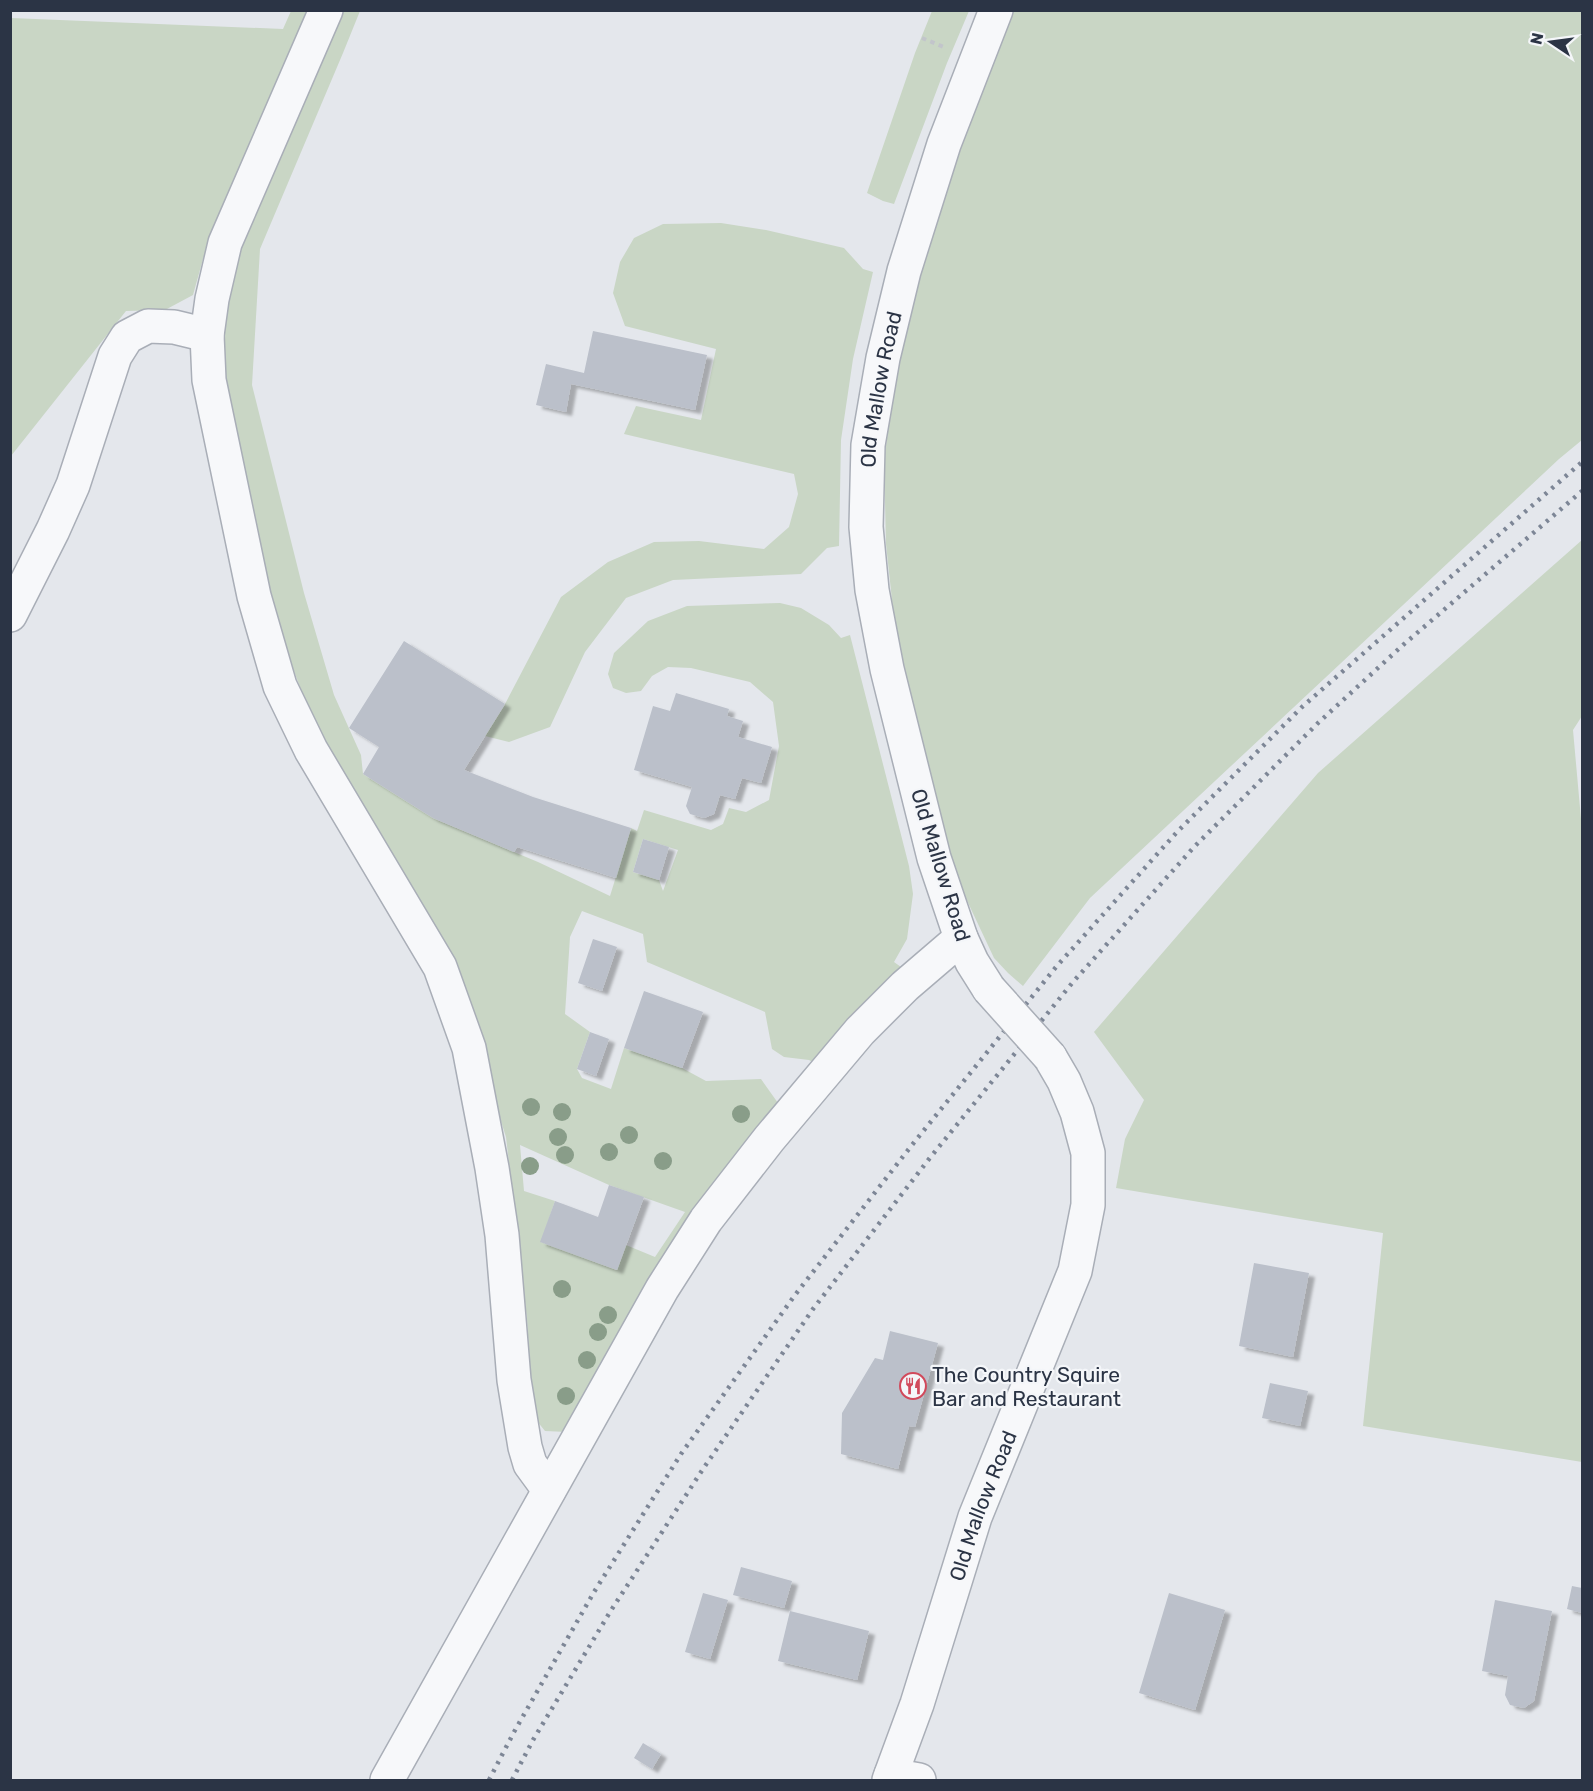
<svg xmlns="http://www.w3.org/2000/svg" width="1593" height="1791" viewBox="0 0 1593 1791" font-family="Rubik,sans-serif">
  <style>
    .green { fill: #c9d6c5; fill-rule: evenodd }
    .building { fill: #bbc0ca; filter: url(#shadow) }
    .lines { fill: none; stroke-linecap: round; stroke-linejoin: round }
    .minor-casing { stroke: #a9aeb7; stroke-width: 36 }
    .path { stroke: #c2c5cb; stroke-width: 4; stroke-dasharray: 4.5 4.5; stroke-linecap: butt }
    .minor { stroke: #f7f8fa; stroke-width: 33 }
    .rail { stroke: #7d8696; stroke-width: 4.5; stroke-dasharray: 3 6; stroke-linecap: butt }
    .minor-bridge-casing { stroke: #a9aeb7; stroke-width: 36; stroke-linecap: butt }
    .minor-bridge { stroke: #f7f8fa; stroke-width: 33 }
    .tree { fill: #899d89 }
    .labels { text-anchor: middle; dominant-baseline: central; stroke-width: 4.5; stroke-linejoin: round; paint-order: stroke }
    .street-label { font-size: 21px; fill: #2b3445; stroke: #f4f6f9 }
    .poi-label { font-size: 21px; fill: #2b3445; stroke: #f4f6f9; text-anchor: start }
  </style>
  <defs>
    <filter id="shadow"><feDropShadow dx="6" dy="4" stdDeviation="1.5" flood-color="#0004"/></filter>
  </defs>
  <rect width="100%" height="100%" fill="#e4e7ec"/>
  <path class="green" d="M291 11H309L292 57 203 259 193 295 165 310 126 311 11 456V18L283 29Z
    M336 11H360L343 53 260 249 252 385 304 593 334 695 361 755 363 774 433 818 538 862 610 896 631 828 637 831 644 810 711 830 723 824 729 808 746 812 769 800 779 746 773 702 750 682 691 668 668 667 652 676 641 691 626 693 613 688 608 674 614 653 648 621 687 606 780 603 801 608 829 625 841 638 850 635 909 866 913 894 907 939 894 962 901 967 816 1064 809 1060 784 1057 772 1049 765 1012 647 962 643 934 582 911 570 937 565 1014 590 1032 577 1069 582 1078 611 1089 624 1048 682 1068 706 1081 761 1079 778 1103 567 1432 545 1431 533 1416 527 1319 506 1137 453 968 343 776 308 709 269 603 225 397 221 328 235 255ZM643 839 678 850 663 891 659 880 633 872ZM520 1145 609 1185 685 1212 655 1257 626 1245 617 1270 541 1242 555 1201 524 1191Z
    M932 11H969L947 63 894 204 883 201 867 193 915 53Z
    M1012 11H1582V440L1559 459 1090 898 1023 986 1008 973 994 958 955 875 895 628 886 544 884 460 898 360 936 213Z
    M721 223 766 230 844 248 863 269 873 272 853 359 841 440 839 546 827 548 801 574 673 580 626 598 585 652 550 727 509 742 485 736 505 704 561 597 608 562 654 542 699 541 764 549 789 527 798 494 794 474 624 434 636 406 701 420 716 349 625 326 613 293 620 262 634 238 663 224Z
    M1582 540V716L1573 730 1582 830V1462L1363 1426 1383 1233 1116 1188 1125 1139 1144 1100 1094 1032 1318 773Z"/>
  <path class="building" d="M593 331 707 355 695 410 571 384 566 412 536 405 546 364 584 373Z
    M404 641 505 704 464 770 533 797 631 828 616 878 517 847 514 852 433 818 363 774 379 747 349 728Z
    M676 693 729 709 727 716 743 721 738 737 772 747 761 783 742 778 735 799 720 795 714 814 704 818 690 814 686 806 692 787 634 770 653 706 670 711Z
    M643 839 669 847 659 880 633 872Z
    M593 939 617 947 602 991 578 983Z
    M644 991 703 1012 682 1068 624 1048Z
    M590 1032 609 1039 596 1076 577 1069Z
    M609 1185 644 1197 617 1270 540 1242 555 1201 598 1217Z
    M1254 1263 1309 1273 1293 1357 1239 1346Z
    M890 1331 938 1343 915 1427 909 1426 898 1469 841 1454 842 1413 875 1358 883 1360Z
    M1270 1383 1308 1391 1300 1426 1262 1418Z
    M741 1567 792 1581 784 1608 733 1595Z
    M1572 1586 1582 1588V1613L1567 1609Z
    M703 1593 728 1600 710 1659 685 1652Z
    M1169 1593 1225 1610 1195 1710 1139 1693Z
    M1495 1600 1552 1611 1534 1701 1524 1708 1510 1705 1505 1695 1508 1676 1482 1671Z
    M790 1611 869 1631 857 1680 778 1661Z
    M643 1743 661 1754 652 1769 634 1758Z"/>
  <g class="lines">
    <defs>
      <g id="minor">
        <path d="M326 10 225 243 212 299 207 335 209 380 254 596 280 686 311 750 440 967 469 1048 492 1168 502 1235 514 1380 525 1447 530 1464 549 1490"/>
        <path d="M10 615 53 530 73 485 115 356 127 337 148 326 174 327 207 335"/>
        <path id="s1" d="M989 989 972 962 961 938 934 858 887 669 872 590 866 527 868 445 883 358 904 271 944 144 996 10"/>
        <path d="M891 1775 919 1780"/>
        <path d="M387 1780 662 1289 706 1220 769 1139 860 1031 905 986 961 938"/>
        <path id="s2" d="M889 1780 917 1704 975 1517 1075 1271 1088 1205V1153L1077 1112 1064 1081 1050 1057"/>
      </g>
    </defs>
    <use href="#minor" class="minor-casing"/>
    <path class="path" d="M922 38 946 48"/>
    <use href="#minor" class="minor"/>
    <path class="rail" d="M489 1780 514 1732 594 1592 681 1454 795 1295 912 1145 1056 967 1177 832 1302 707 1582 462
      M512 1780 533 1740 610 1612 703 1469 813 1309 929 1159 1073 982 1194 847 1318 723 1403 645 1582 491"/>
    <defs>
      <path id="minor-bridge" d="M989 989 1050 1057"/>
    </defs>
    <use href="#minor-bridge" class="minor-bridge-casing"/>
    <use href="#minor-bridge" class="minor-bridge"/>
  </g>
  <g class="tree">
    <circle cx="531" cy="1107" r="9"/>
    <circle cx="562" cy="1112" r="9"/>
    <circle cx="741" cy="1114" r="9"/>
    <circle cx="629" cy="1135" r="9"/>
    <circle cx="558" cy="1137" r="9"/>
    <circle cx="609" cy="1152" r="9"/>
    <circle cx="565" cy="1155" r="9"/>
    <circle cx="663" cy="1161" r="9"/>
    <circle cx="530" cy="1166" r="9"/>
    <circle cx="562" cy="1289" r="9"/>
    <circle cx="608" cy="1315" r="9"/>
    <circle cx="598" cy="1332" r="9"/>
    <circle cx="587" cy="1360" r="9"/>
    <circle cx="566" cy="1396" r="9"/>
  </g>
  <defs>
    <symbol id="restaurant-ring" viewBox="-11 -11 22 22"><circle r="9.5" fill="#f4f6f9" stroke="#d1495b" stroke-width="1.5"/><path d="M-5-6h1v4h1v-4h1v4h1v-4h1v5L-1.5 .5V6h-2V.5L-5-1ZM5-6V6H3V1.5H1.5Q1.5-4 5-6Z" fill="#d1495b"/></symbol>
  </defs>
  <g fill-rule="evenodd">
    <use href="#restaurant-ring" x="898" y="1371" width="30" height="30"/>
  </g>
  <g class="labels">
    <g class="street-label">
      <text stroke="none"><textPath href="#s1" startOffset="620">Old Mallow Road</textPath></text>
      <text transform="translate(941 865) rotate(73)">Old Mallow Road</text>
      <text stroke="none"><textPath href="#s2" startOffset="290">Old Mallow Road</textPath></text>
    </g>
    <g class="poi-label">
      <text x="932" y="1374">The Country Squire<tspan x="932" dy="24">Bar and Restaurant</tspan></text>
    </g>
  </g>
  <rect width="1593" height="1791" fill="none" stroke="#2b3445" stroke-width="24"/>
  <g transform="translate(1551 42) rotate(283)" stroke="#f4f6f9" stroke-width="4.5" paint-order="stroke">
  <path d="M0-4.5L10 22L0 15L-10 22Z" fill="#2b3445"/>
  <text y="-9" font-size="16" font-weight="bold" text-anchor="middle" fill="#2b3445">N</text>
  </g>
</svg>
